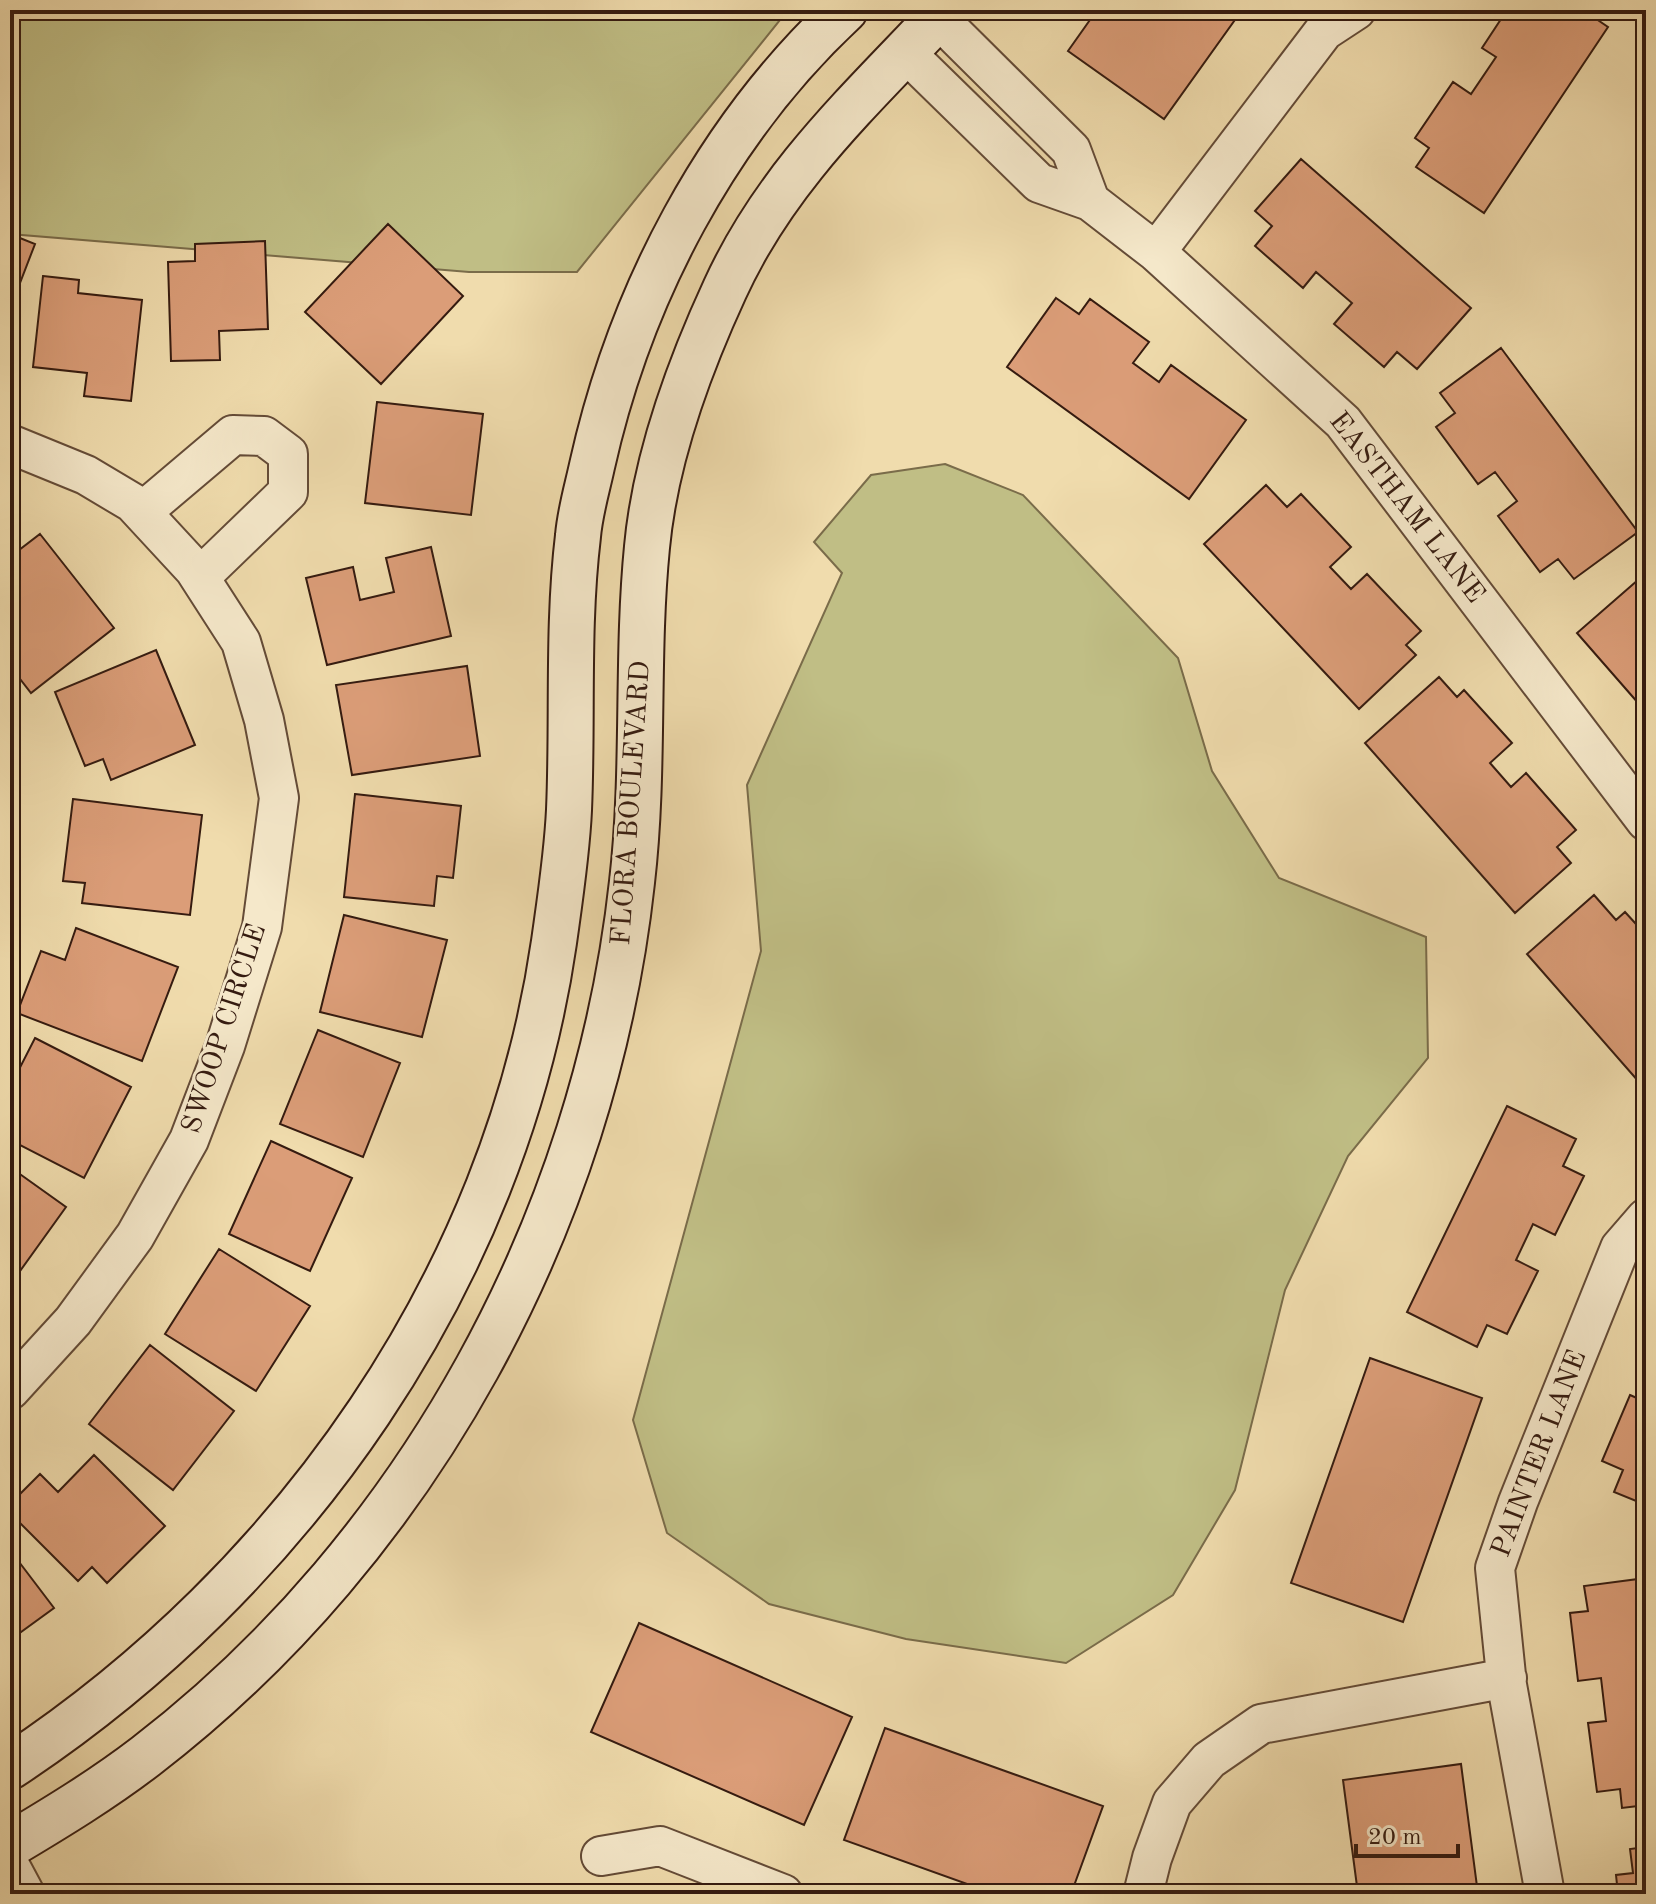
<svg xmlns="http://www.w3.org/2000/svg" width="1656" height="1904" viewBox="0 0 1656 1904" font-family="'Old Standard TT',serif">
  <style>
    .green { fill: #c0be85; stroke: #7a6c4a; stroke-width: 2 }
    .building { fill: #db9d78; stroke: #351b10; stroke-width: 2 }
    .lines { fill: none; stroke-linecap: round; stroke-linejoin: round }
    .street-casing { stroke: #644b37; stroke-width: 42 }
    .secondary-casing { stroke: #351b10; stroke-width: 48 }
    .street { stroke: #f5e8ca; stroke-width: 38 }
    .secondary { stroke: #f5e8ca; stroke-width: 44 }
    .labels { text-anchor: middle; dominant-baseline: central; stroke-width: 6; stroke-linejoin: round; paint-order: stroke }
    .street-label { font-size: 28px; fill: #351b10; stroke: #f5e8ca }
  </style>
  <rect width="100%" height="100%" fill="#f0dcad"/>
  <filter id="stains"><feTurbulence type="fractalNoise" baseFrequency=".0025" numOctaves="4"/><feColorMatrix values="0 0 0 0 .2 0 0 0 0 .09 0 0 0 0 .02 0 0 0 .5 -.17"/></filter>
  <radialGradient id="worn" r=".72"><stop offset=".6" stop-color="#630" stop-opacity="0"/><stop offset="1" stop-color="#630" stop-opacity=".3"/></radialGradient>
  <path class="green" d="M10 10H788L577 272H469L10 234Z
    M945 464 1023 495 1178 658 1212 771 1279 878 1426 937 1428 1058 1348 1156 1285 1290 1235 1490 1173 1595 1066 1663 906 1639 769 1604 667 1533 633 1420 761 951 747 785 842 573 814 542 871 475Z"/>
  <path class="building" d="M1097 10H1242L1164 119 1068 51Z
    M1507 10H1583L1608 27 1484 213 1416 167 1429 148 1415 138 1453 82 1471 94 1496 57 1482 48Z
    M1301 159 1471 308 1417 369 1397 352 1384 367 1334 324 1352 303 1316 272 1303 288 1255 246 1272 226 1255 211Z
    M388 224 463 296 381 384 305 312Z
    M10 234 35 244 10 309Z
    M265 241 268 329 219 331 220 360 171 361 168 262 195 261V244Z
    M43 276 79 280 78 293 142 300 131 401 84 396 87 373 33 367Z
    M1056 298 1079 314 1090 299 1149 342 1133 363 1159 382 1171 365 1246 420 1189 499 1007 367Z
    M1501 348 1638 532 1574 579 1558 559 1540 572 1498 516 1517 501 1495 472 1478 484 1436 427 1455 413 1440 393Z
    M377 402 483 414 471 515 365 503Z
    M1266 485 1287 507 1301 494 1351 547 1330 567 1351 589 1367 574 1421 631 1406 645 1416 655 1359 709 1204 544Z
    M40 534 114 628 31 693 10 666V557Z
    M431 547 451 636 327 665 306 578 353 567 360 600 394 592 386 558Z
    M1646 573V712L1577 633Z
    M156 650 195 745 111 780 103 759 85 766 55 692Z
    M467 666 480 756 352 775 336 685Z
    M1439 677 1457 697 1464 690 1512 743 1490 763 1511 787 1526 773 1576 830 1557 847 1571 863 1515 913 1365 743Z
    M355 794 461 806 453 878 437 876 434 906 344 897Z
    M73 799 202 815 190 915 82 903 85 883 63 881Z
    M1594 895 1616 920 1625 912 1646 935V1090L1527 954Z
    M344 915 447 940 422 1037 320 1012Z
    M76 928 178 967 142 1061 17 1013 41 951 65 960Z
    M318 1030 400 1063 363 1157 280 1124Z
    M35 1038 131 1087 84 1178 10 1140V1087Z
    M1507 1106 1576 1139 1563 1166 1584 1176 1555 1235 1533 1224 1516 1260 1538 1271 1507 1334 1487 1325 1477 1347 1407 1312Z
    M271 1141 352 1178 310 1271 229 1234Z
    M10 1167 66 1207 10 1285Z
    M219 1249 310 1306 256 1391 165 1334Z
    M150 1345 234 1411 173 1490 89 1424Z
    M1370 1358 1482 1398 1403 1622 1291 1583Z
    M1630 1395 1646 1402V1505L1614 1492 1623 1470 1602 1461Z
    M94 1455 165 1526 107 1583 92 1567 78 1581 10 1513V1504L40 1474 58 1492Z
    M10 1550 54 1608 10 1640Z
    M1646 1578V1805L1622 1808 1620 1789 1597 1792 1588 1723 1606 1721 1601 1678 1578 1681 1570 1613 1588 1611 1584 1586Z
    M639 1623 852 1717 804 1825 591 1732Z
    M885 1728 1103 1806 1071 1894H995L844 1840Z
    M1461 1764 1478 1894H1358L1343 1780Z
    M1646 1847V1894H1618L1616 1875 1633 1873 1630 1849Z"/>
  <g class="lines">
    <defs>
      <path id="street" d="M938 18 1071 150 1090 201
        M905 52 1039 183 1090 201 1156 252 1343 422 1646 821
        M1156 252 1324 31 1356 10
        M10 444 86 475 133 503 194 569 241 642 264 720 279 798 262 927 225 1046 189 1140 135 1236 73 1321 10 1390
        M142 512 233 435 264 436 288 454V492L200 577
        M601 1856 660 1846 783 1894
        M10 1866 25 1894
        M1143 1894 1152 1858 1172 1803 1209 1760 1261 1724 1507 1678
        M1545 1894 1507 1685 1495 1568 1518 1502 1620 1248 1646 1218"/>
      <path id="secondary" d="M10 1767C292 1581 505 1280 554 942 560 899 567 854 569 810 573 719 567 627 578 536 580 512 587 489 592 466 630 295 716 130 845 10
        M10 1845C57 1817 103 1789 146 1756 418 1547 595 1221 632 882 645 771 636 658 647 547 655 461 689 367 725 289 777 175 862 99 945 10"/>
    </defs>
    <use href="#street" class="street-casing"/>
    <use href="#secondary" class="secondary-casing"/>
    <use href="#street" class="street"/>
    <use href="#secondary" class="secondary"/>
  </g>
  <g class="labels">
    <g class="street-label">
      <text transform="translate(1406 508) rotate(52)">EASTHAM LANE</text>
      <text transform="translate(632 803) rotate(-86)">FLORA BOULEVARD</text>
      <text transform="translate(225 1029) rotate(-72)">SWOOP CIRCLE</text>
      <text transform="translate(1540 1454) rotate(-69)">PAINTER LANE</text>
    </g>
  </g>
  <rect width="1656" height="1904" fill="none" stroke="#f0dcad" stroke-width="40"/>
  <rect x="12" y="12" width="1632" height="1880" fill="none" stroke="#351b10" stroke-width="4"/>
  <rect x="20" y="20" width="1616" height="1864" fill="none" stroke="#351b10" stroke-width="2"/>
  <path d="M1356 1844v12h102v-12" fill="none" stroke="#351b10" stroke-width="4"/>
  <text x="1368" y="1844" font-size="24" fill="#351b10" stroke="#f5e8ca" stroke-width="6" paint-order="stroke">20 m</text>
  <rect width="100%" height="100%" filter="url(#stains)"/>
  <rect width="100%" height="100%" fill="url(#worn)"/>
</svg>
